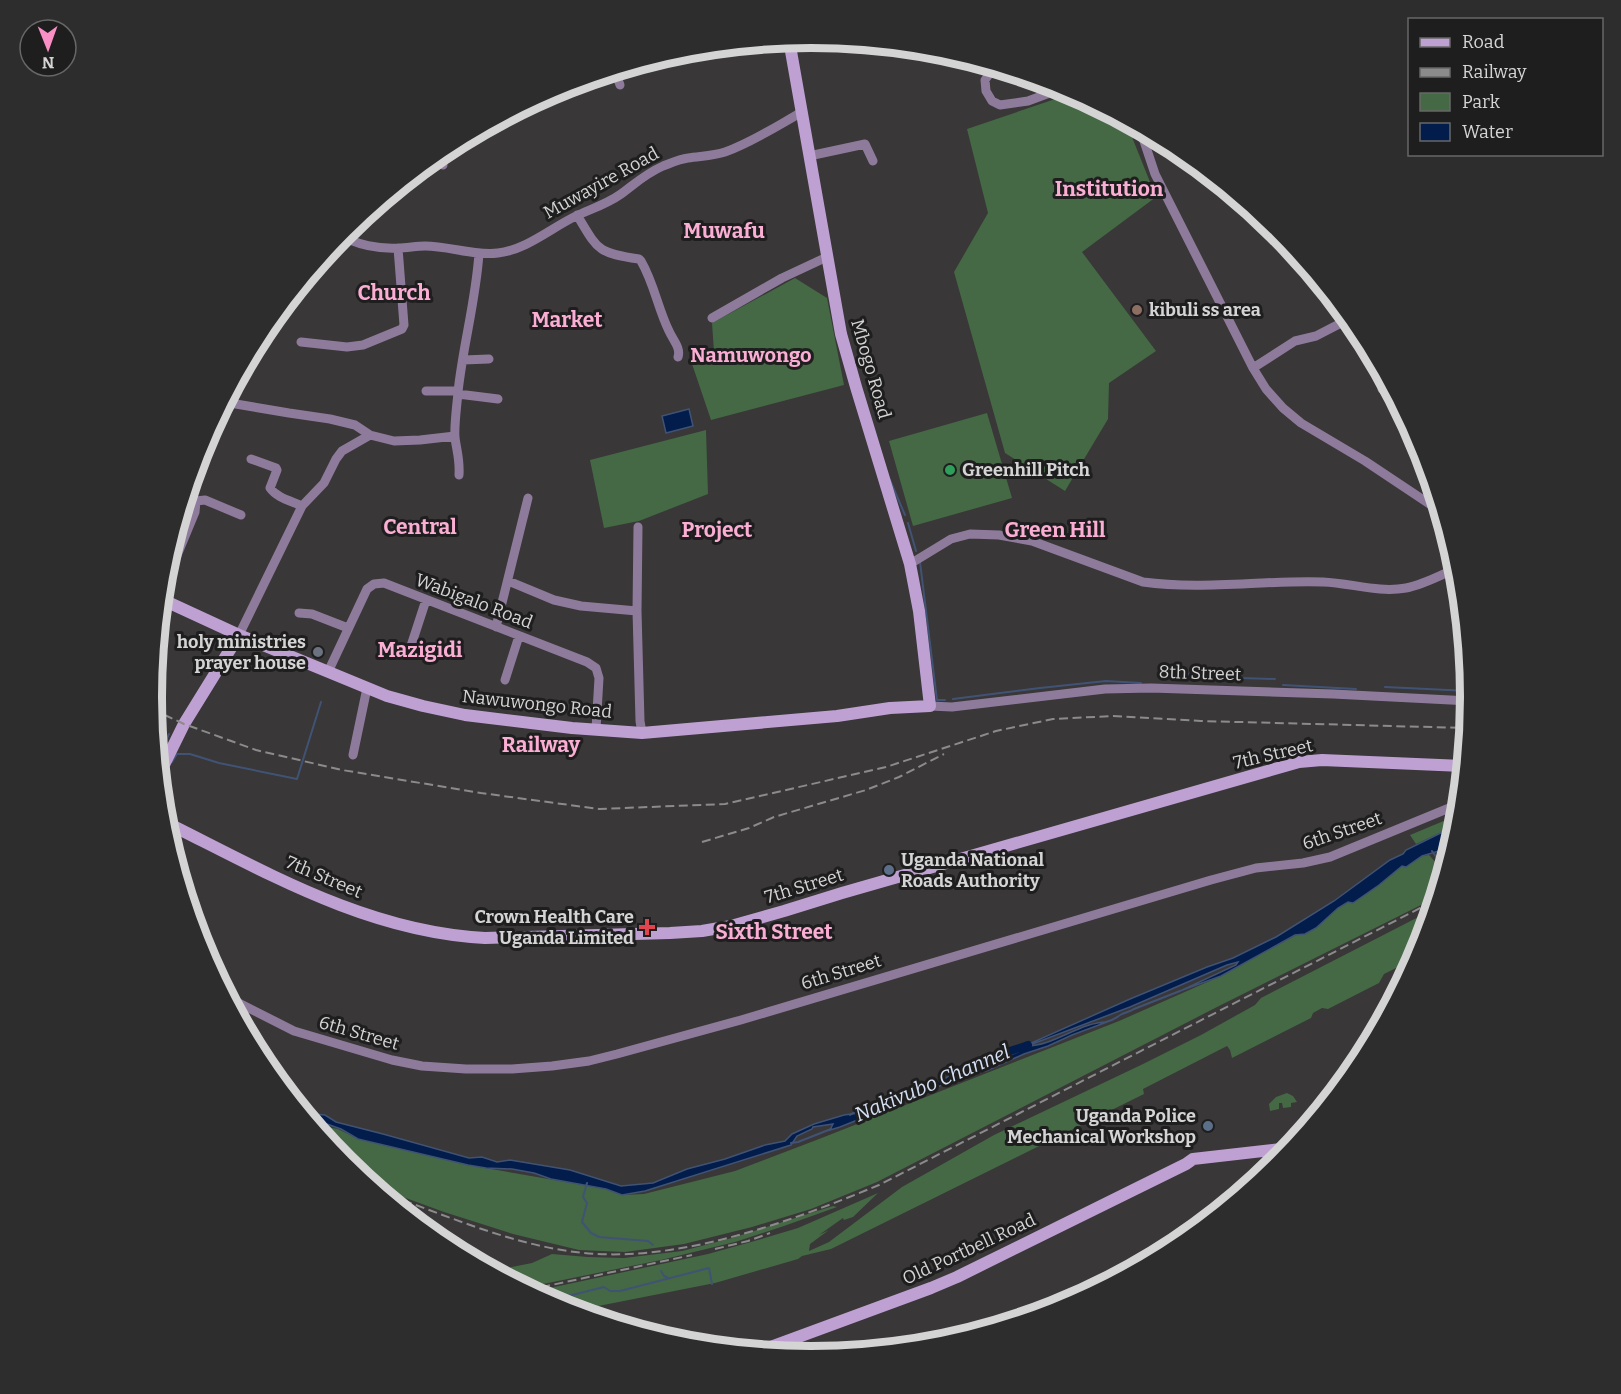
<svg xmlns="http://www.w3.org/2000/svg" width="1621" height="1394" viewBox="0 0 1621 1394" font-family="Bitter,serif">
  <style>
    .green { fill: #446944 }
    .water { fill: #021c4b; stroke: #415374; stroke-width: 1.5 }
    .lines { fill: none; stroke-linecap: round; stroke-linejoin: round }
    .stream { stroke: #415374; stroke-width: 2 }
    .canal { stroke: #021c4b; stroke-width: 8 }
    .street { stroke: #8e7b9b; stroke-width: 9 }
    .secondary { stroke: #bfa0d3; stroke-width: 12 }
    .rail { stroke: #8c8b8c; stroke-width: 2; stroke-dasharray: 9 4.5; stroke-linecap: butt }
    .education-dot { fill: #8d6e63; stroke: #1f1e1f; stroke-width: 2 }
    .leisure-dot { fill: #2e9e5b; stroke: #1f1e1f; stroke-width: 2 }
    .worship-dot { fill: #6b7280; stroke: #1f1e1f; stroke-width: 2 }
    .service-dot { fill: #5c6f8a; stroke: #1f1e1f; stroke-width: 2 }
    .health-dot { fill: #e0444e; stroke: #1f1e1f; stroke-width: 2 }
    .labels { text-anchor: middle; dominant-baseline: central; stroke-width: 6; stroke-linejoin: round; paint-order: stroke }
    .street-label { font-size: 18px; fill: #d5d4d5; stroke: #1f1e1f }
    .poi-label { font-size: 18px; font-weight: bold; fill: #d5d4d5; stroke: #1f1e1f; text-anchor: start }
    .neighbourhood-label { font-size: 20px; font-weight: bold; fill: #faaed3; stroke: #1f1e1f }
    .water-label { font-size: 20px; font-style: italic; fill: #d5e0f4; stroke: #1f1e1f }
    .quarter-label { font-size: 21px; font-weight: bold; fill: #faaed3; stroke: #1f1e1f }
    .rim { fill: none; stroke: #d5d4d5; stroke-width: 8 }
  </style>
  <rect width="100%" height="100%" fill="#393738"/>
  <path class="green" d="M1073 93 1126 122 1156 197 1082 252 1156 351 1109 383 1108 419 1065 491 1005 453 954 272 988 213 967 129Z
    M795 278 827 298 844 385 711 420 691 361 714 352 712 323Z
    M987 413 1012 498 913 526 889 441Z
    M706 430 708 494 639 521 604 528 590 460Z
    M1458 815 1457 825 1416 844 1410 835Z
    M1429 855 1439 866 1443 874 1435 898 1217 1007 877 1182 811 1209 752 1227 684 1244 625 1252 579 1250 513 1234 444 1212 370 1185 344 1163 312 1124 338 1129 358 1139 468 1165 606 1189 622 1195 644 1194 735 1171 819 1139 1119 1021 1221 976 1296 935 1305 934 1316 928 1338 908 1379 885 1402 866 1406 867 1422 856Z
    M1432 910 1420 950 1414 959 1384 974 1379 983 1328 1009 1322 1008 1313 1013 1311 1018 1232 1058 1230 1050 1227 1046 1143 1089 1144 1094 831 1249 802 1256 798 1259 715 1283 573 1311 558 1306 531 1292 708 1254 751 1242 798 1228 878 1193 853 1217 844 1220 843 1218 819 1235 829 1230 810 1244 809 1251 829 1242 902 1187 994 1135 1143 1064 1201 1035 1255 1005 1261 998Z
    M1287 1093 1293 1096 1297 1102 1291 1103V1107L1283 1108 1282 1103H1279V1109L1270 1111 1269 1104 1276 1097Z
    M833 1206 837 1207 784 1226 735 1242 661 1260 553 1282 524 1288 492 1271 532 1263 552 1254 588 1257 624 1258 682 1251 732 1238Z"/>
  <path class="water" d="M689 409 693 426 666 433 662 416Z
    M1457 825 1454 837 1440 843 1439 851 1422 856 1406 867 1402 866 1379 885 1353 903 1348 902 1338 908 1316 928 1305 934 1295 935 1221 976 1180 991 1236 965 1238 962 1227 965 1130 1007 1027 1046C1054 1046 1080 1022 1107 1022L1072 1035 1048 1046 1024 1054 986 1071 970 1072 920 1095 840 1127 830 1130 833 1124 813 1127 812 1129 797 1136 791 1145 645 1191 622 1195 606 1189 551 1179 534 1173 512 1169 486 1168 468 1165 358 1139 341 1129 324 1123 310 1122 303 1113 325 1115 336 1122 383 1134 469 1158 482 1157 497 1162 510 1160 570 1170 621 1186 653 1183 687 1169 725 1159 765 1145 785 1141 792 1134 814 1124 844 1115 859 1113 875 1105 889 1101 894 1096 907 1093 946 1078 955 1071 979 1067 1018 1052 1020 1048 1130 999 1207 967 1233 958 1276 937 1334 901 1390 860 1403 854 1406 850Z"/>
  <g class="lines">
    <path class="stream" d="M890 480 905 515
      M908 523 916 551
      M920 562 937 700H945
      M1184 677 1188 674 1238 675 1240 678 1275 679
      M1222 682 1223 675
      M1283 685 1356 689
      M1385 687 1469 691
      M953 699 1040 688 1106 681 1141 683
      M157 760 169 734
      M172 762 177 754H190L219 763 297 779 321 702
      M1432 851 1444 868
      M1106 1022C1114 1020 1115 1018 1122 1014 1126 1012 1130 1012 1134 1009L1180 991
      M850 1115C863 1106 879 1101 894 1096
      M791 1143 798 1142 831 1129
      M587 1183 583 1197 587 1203 582 1222 591 1233 599 1237 648 1241 653 1245
      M661 1271 664 1276 668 1278
      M548 1301 604 1287 610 1291H620L709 1268 712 1284"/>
    <path class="canal" d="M953 1075C975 1058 1002 1055 1028 1045"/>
    <path class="street" d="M990 66V73L985 80 986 91 992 101 1000 105 1028 101 1063 88
      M615 71 620 85
      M1140 129 1155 174 1253 368 1266 389 1283 408 1301 423 1365 461 1440 511
      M441 151 443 165
      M809 156 865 144 873 161
      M577 215C598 250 597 253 639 259L641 261C654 283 658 309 669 331 673 340 681 348 678 357
      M341 235C356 245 379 249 398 248 407 248 416 246 425 246 449 246 474 256 498 253 526 250 551 228 576 216 591 209 607 204 621 194 636 183 645 174 663 166 671 163 680 159 688 158 700 156 713 156 725 152 751 143 777 126 802 112
      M712 318 782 278 827 257
      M301 342 347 347 363 345 402 329 404 325 398 248
      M463 360 489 359
      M1253 368 1295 341 1316 336 1345 321 1350 320
      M1382 389 1391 391
      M426 391H458
      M458 394 498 399
      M224 402 289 413 330 419 355 425 370 435 394 441 420 440 455 436
      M459 475C460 460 457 452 455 438 454 425 457 405 458 392 463 345 476 300 479 253
      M196 501 205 500 241 515
      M302 506 324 483 336 459 342 451 370 435
      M638 527 637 611 640 721 642 733
      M910 564 951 539 970 534 999 535 1032 541 1143 582C1202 590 1263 580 1323 582 1351 583 1378 593 1406 588 1423 585 1441 575 1457 568
      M508 581 554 600 581 606 637 611
      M161 594 195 512 196 501 186 493
      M299 613 312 614 348 628
      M496 627 528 498
      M239 635 302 506C291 501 277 498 270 488L277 470 276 468 251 459
      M409 652 426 600
      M328 672 367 589 374 584 384 583 587 662 596 668 599 678 596 729
      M505 680 519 636
      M930 706 952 707 1105 689 1151 688 1333 694 1470 701
      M353 755 367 688
      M227 997 294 1031 392 1060 422 1066 466 1069H512L552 1066 589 1061 617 1054 741 1020 1211 880 1256 868 1303 863 1330 857 1459 804"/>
    <path class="secondary" d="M161 599 239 635 387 696 423 706 465 715 572 728 642 733 837 716 890 708 930 706 919 611 910 564 856 387 841 334 789 40
      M159 775 184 724 239 635
      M163 821C266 872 367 932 485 938L670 933 702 931 731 926 784 911 842 893 1299 762 1322 760 1463 766
      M760 1351 931 1288 957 1277 1186 1164 1193 1159 1289 1148"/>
    <path class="rail" d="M152 709 184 724 256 750 342 770 481 793 599 809 725 804 886 767 996 731 1053 719 1113 716 1201 721 1467 728
      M702 842 749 828 774 817 866 790 899 777 944 754
      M378 1191C440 1213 502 1241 568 1251 669 1267 787 1223 879 1185L1434 901
      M715 1249 748 1241 770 1233
      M528 1290 692 1255"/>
  </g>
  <circle class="education-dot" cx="1137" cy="310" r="6"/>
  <circle class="leisure-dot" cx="950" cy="470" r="6"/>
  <circle class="worship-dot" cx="318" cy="652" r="6"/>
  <g class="service-dot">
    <circle cx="889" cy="870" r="6"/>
    <circle cx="1208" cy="1126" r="6"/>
  </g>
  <path class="health-dot" d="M644 918h6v6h6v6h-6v6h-6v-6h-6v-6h6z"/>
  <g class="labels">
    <g class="street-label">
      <text transform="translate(601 183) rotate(-29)">Muwayire Road</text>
      <text transform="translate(871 369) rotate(74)">Mbogo Road</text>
      <text transform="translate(474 601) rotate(21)">Wabigalo Road</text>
      <text transform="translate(1200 673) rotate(2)">8th Street</text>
      <text transform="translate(537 704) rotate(6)">Nawuwongo Road</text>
      <text transform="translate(1273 754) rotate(-13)">7th Street</text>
      <text transform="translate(1342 831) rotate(-19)">6th Street</text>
      <text transform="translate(324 877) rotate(23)">7th Street</text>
      <text transform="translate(804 886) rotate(-17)">7th Street</text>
      <text transform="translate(841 972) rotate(-17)">6th Street</text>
      <text transform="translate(359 1033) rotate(16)">6th Street</text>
      <text transform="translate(969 1249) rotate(-25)">Old Portbell Road</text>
    </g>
    <g class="poi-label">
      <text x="1149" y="310">kibuli ss area</text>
      <text x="962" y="470">Greenhill Pitch</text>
      <text x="306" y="642" text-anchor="end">holy ministries<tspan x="306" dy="21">prayer house</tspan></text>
      <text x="901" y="860">Uganda National<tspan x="901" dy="21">Roads Authority</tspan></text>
      <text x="634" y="917" text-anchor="end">Crown Health Care<tspan x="634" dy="21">Uganda Limited</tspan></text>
      <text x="1196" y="1116" text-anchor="end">Uganda Police<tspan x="1196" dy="21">Mechanical Workshop</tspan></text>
    </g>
    <g class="neighbourhood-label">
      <text x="751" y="355">Namuwongo</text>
    </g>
    <g class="water-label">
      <text transform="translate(932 1083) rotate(-23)">Nakivubo Channel</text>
    </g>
    <g class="quarter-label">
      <text x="1109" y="189">Institution</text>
      <text x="724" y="231">Muwafu</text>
      <text x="394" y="293">Church</text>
      <text x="567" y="320">Market</text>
      <text x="420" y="527">Central</text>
      <text x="717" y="530">Project</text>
      <text x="1055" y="530">Green Hill</text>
      <text x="420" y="650">Mazigidi</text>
      <text x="541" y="745">Railway</text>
      <text x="774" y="932">Sixth Street</text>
    </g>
  </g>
  <path d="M0 0H1621V1394H0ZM162 697a649 649 0 1 1 1298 0a649 649 0 1 1-1298 0Z" fill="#2e2d2e" fill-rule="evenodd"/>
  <path class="rim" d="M162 697a649 649 0 1 1 1298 0a649 649 0 1 1-1298 0Z"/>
  <rect x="1408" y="18" width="195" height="138" fill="#1f1e1f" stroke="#686768" stroke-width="1.5"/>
  <rect x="1420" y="38" width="30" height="9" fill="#bfa0d3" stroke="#686768" stroke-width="1.5"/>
  <text x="1462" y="48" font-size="18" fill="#d5d4d5">Road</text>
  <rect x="1420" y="68" width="30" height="9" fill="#8c8b8c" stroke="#686768" stroke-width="1.5"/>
  <text x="1462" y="78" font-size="18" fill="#d5d4d5">Railway</text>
  <rect x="1420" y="93" width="30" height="18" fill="#446944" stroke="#686768" stroke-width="1.5"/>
  <text x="1462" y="108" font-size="18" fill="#d5d4d5">Park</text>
  <rect x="1420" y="123" width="30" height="18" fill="#021c4b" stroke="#686768" stroke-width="1.5"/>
  <text x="1462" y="138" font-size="18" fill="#d5d4d5">Water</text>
  <g transform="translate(48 48) rotate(179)"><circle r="28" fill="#1f1e1f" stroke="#686768" stroke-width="1.5"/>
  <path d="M0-4.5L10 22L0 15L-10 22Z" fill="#fa8fc6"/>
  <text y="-9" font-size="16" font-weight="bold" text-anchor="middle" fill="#d5d4d5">N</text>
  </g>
</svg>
